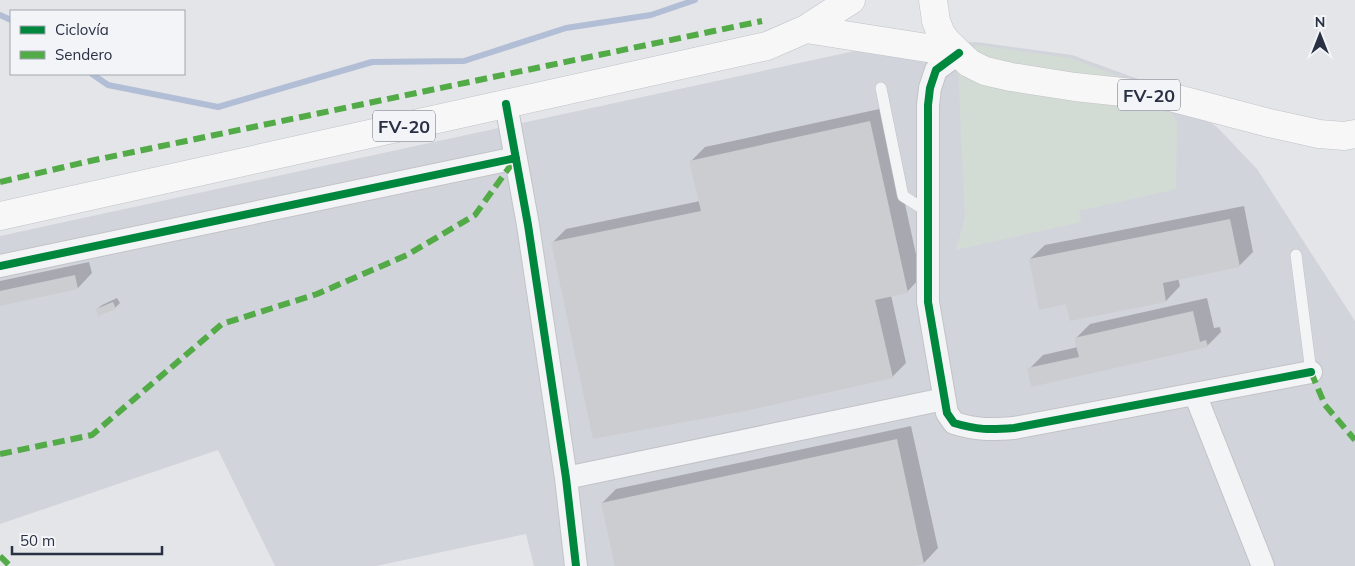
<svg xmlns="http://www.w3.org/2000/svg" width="1355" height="566" viewBox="0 0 1355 566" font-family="Mulish,sans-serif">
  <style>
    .built { fill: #d2d4dc }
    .green { fill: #d3dcd4 }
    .shadow { fill: #0003 }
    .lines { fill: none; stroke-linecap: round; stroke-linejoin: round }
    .stream { stroke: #b2bed5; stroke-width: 6 }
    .building { fill: #cccdd1 }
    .service-casing { stroke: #c2c3c7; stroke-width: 12 }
    .minor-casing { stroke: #c2c3c7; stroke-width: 24 }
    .primary-casing { stroke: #c0c2c7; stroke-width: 29 }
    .service { stroke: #f3f4f6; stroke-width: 11 }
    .minor { stroke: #f3f4f6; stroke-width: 22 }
    .primary { stroke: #f7f7f7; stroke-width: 28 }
    .quiet { stroke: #53ab47; stroke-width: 6; stroke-dasharray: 12 6; stroke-linecap: butt }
    .cycleway-casing { stroke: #f2f4f8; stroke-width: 11 }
    .cycleway { stroke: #00873e; stroke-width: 8 }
    .labels { text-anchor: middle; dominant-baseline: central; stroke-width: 5; stroke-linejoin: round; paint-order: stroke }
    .shield { fill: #f2f4f8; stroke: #656b79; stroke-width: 1 }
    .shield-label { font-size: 18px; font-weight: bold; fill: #293043 }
  </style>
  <rect width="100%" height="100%" fill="#e4e5e9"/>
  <path class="built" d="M976 42 1072 55 1163 88 1218 128 1257 169 1355 321V566H534L526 534 376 566H275L218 450 0 524V236L864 49Z"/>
  <path class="green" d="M976 45 1070 58 1161 92 1177 123 1176 189 1079 211 1081 222 956 250 965 218 958 69Z"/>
  <path class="shadow" d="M884 108 921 277 907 292 891 295 906 363 892 377 552 243 566 229 700 201 691 161 705 147Z
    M1244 206 1253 252 1239 266 1178 278 1180 286 1166 301 1067 303 1030 259 1045 245Z
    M89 262 92 273 78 288 0 304V281Z
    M117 298 120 303 115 308 97 309 102 305Z
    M1207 298 1214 328 1220 327 1221 332 1207 346 1029 369 1043 355 1078 347 1076 338 1090 324Z
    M911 426 938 548 924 563 908 566H616L602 503 616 489Z"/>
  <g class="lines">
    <path class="stream" d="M0 15 11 20
      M92 74 108 85 218 107 372 62 464 61 566 28 651 15 695 0"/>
  </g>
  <path class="building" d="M870 121 908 293 875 300 893 378 745 411 593 439 551 242 701 211 689 161Z
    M1230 219 1240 267 1163 283 1166 302 1070 321 1066 304 1039 310 1029 259Z
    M75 275 78 289 0 306V291Z
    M113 302 116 309 98 316 96 309Z
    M1193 311 1200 342 1206 340 1208 347 1031 387 1027 368 1079 357 1074 338Z
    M897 439 924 564 914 566H615L601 503Z"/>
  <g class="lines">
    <defs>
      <path id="service" d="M881 88 903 196 928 212
        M1296 255 1311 372"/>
      <path id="minor" d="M959 53 936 70 930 88 928 105V302L947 413 954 423C977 430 990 430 1014 428L1311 372
        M506 104 528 225 566 478 576 566
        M0 266 516 158
        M1195 394 1263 566
        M566 478 944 399"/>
      <path id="primary" d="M933 0 936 21 941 34 947 42 969 63 985 71 1011 77 1075 87 1170 97 1269 123 1319 134 1344 136 1355 134
        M806 29 959 53
        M0 216 767 46 806 29 851 0"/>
    </defs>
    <use href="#service" class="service-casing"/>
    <use href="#minor" class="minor-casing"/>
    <use href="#primary" class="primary-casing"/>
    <use href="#service" class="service"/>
    <use href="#minor" class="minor"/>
    <use href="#primary" class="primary"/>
    <path class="quiet" d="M0 182 90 161 762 21
      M1311 372 1325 405 1355 440
      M0 454 92 435 222 324 317 294 407 255 475 215 516 158
      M0 556 10 566"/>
    <defs>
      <path id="cycleway" d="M959 53 936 70 930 88 928 105V302L947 413 954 423C977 430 990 430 1014 428L1311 372
        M506 104 528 225 566 478 576 566
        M0 266 516 158"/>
    </defs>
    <use href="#cycleway" class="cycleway-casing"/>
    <use href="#cycleway" class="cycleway"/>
  </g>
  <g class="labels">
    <g class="shield">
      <rect x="1118" y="79.5" width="62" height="31" rx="4"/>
      <rect x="373" y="110.5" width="62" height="31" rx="4"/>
    </g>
    <g class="shield-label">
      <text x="1149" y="95">FV-20</text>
      <text x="404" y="126">FV-20</text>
    </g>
  </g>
  <rect x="10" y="10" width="175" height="65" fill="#f2f4f8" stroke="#a2a6b0"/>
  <rect x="20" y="26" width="25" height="8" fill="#00873e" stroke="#a2a6b0"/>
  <text x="55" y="35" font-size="15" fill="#293043">Ciclovía</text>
  <rect x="20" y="51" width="25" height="8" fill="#53ab47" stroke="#a2a6b0"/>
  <text x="55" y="60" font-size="15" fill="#293043">Sendero</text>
  <g transform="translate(1320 35)" stroke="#f2f4f8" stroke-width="4" paint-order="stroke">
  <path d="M0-4L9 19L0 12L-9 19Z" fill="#293043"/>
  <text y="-8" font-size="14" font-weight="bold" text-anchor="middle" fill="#293043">N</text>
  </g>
  <path d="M12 546v8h150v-8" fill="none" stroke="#293043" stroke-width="2.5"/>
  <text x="20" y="546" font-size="15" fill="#293043" stroke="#f2f4f8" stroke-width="4" paint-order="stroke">50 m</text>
</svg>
